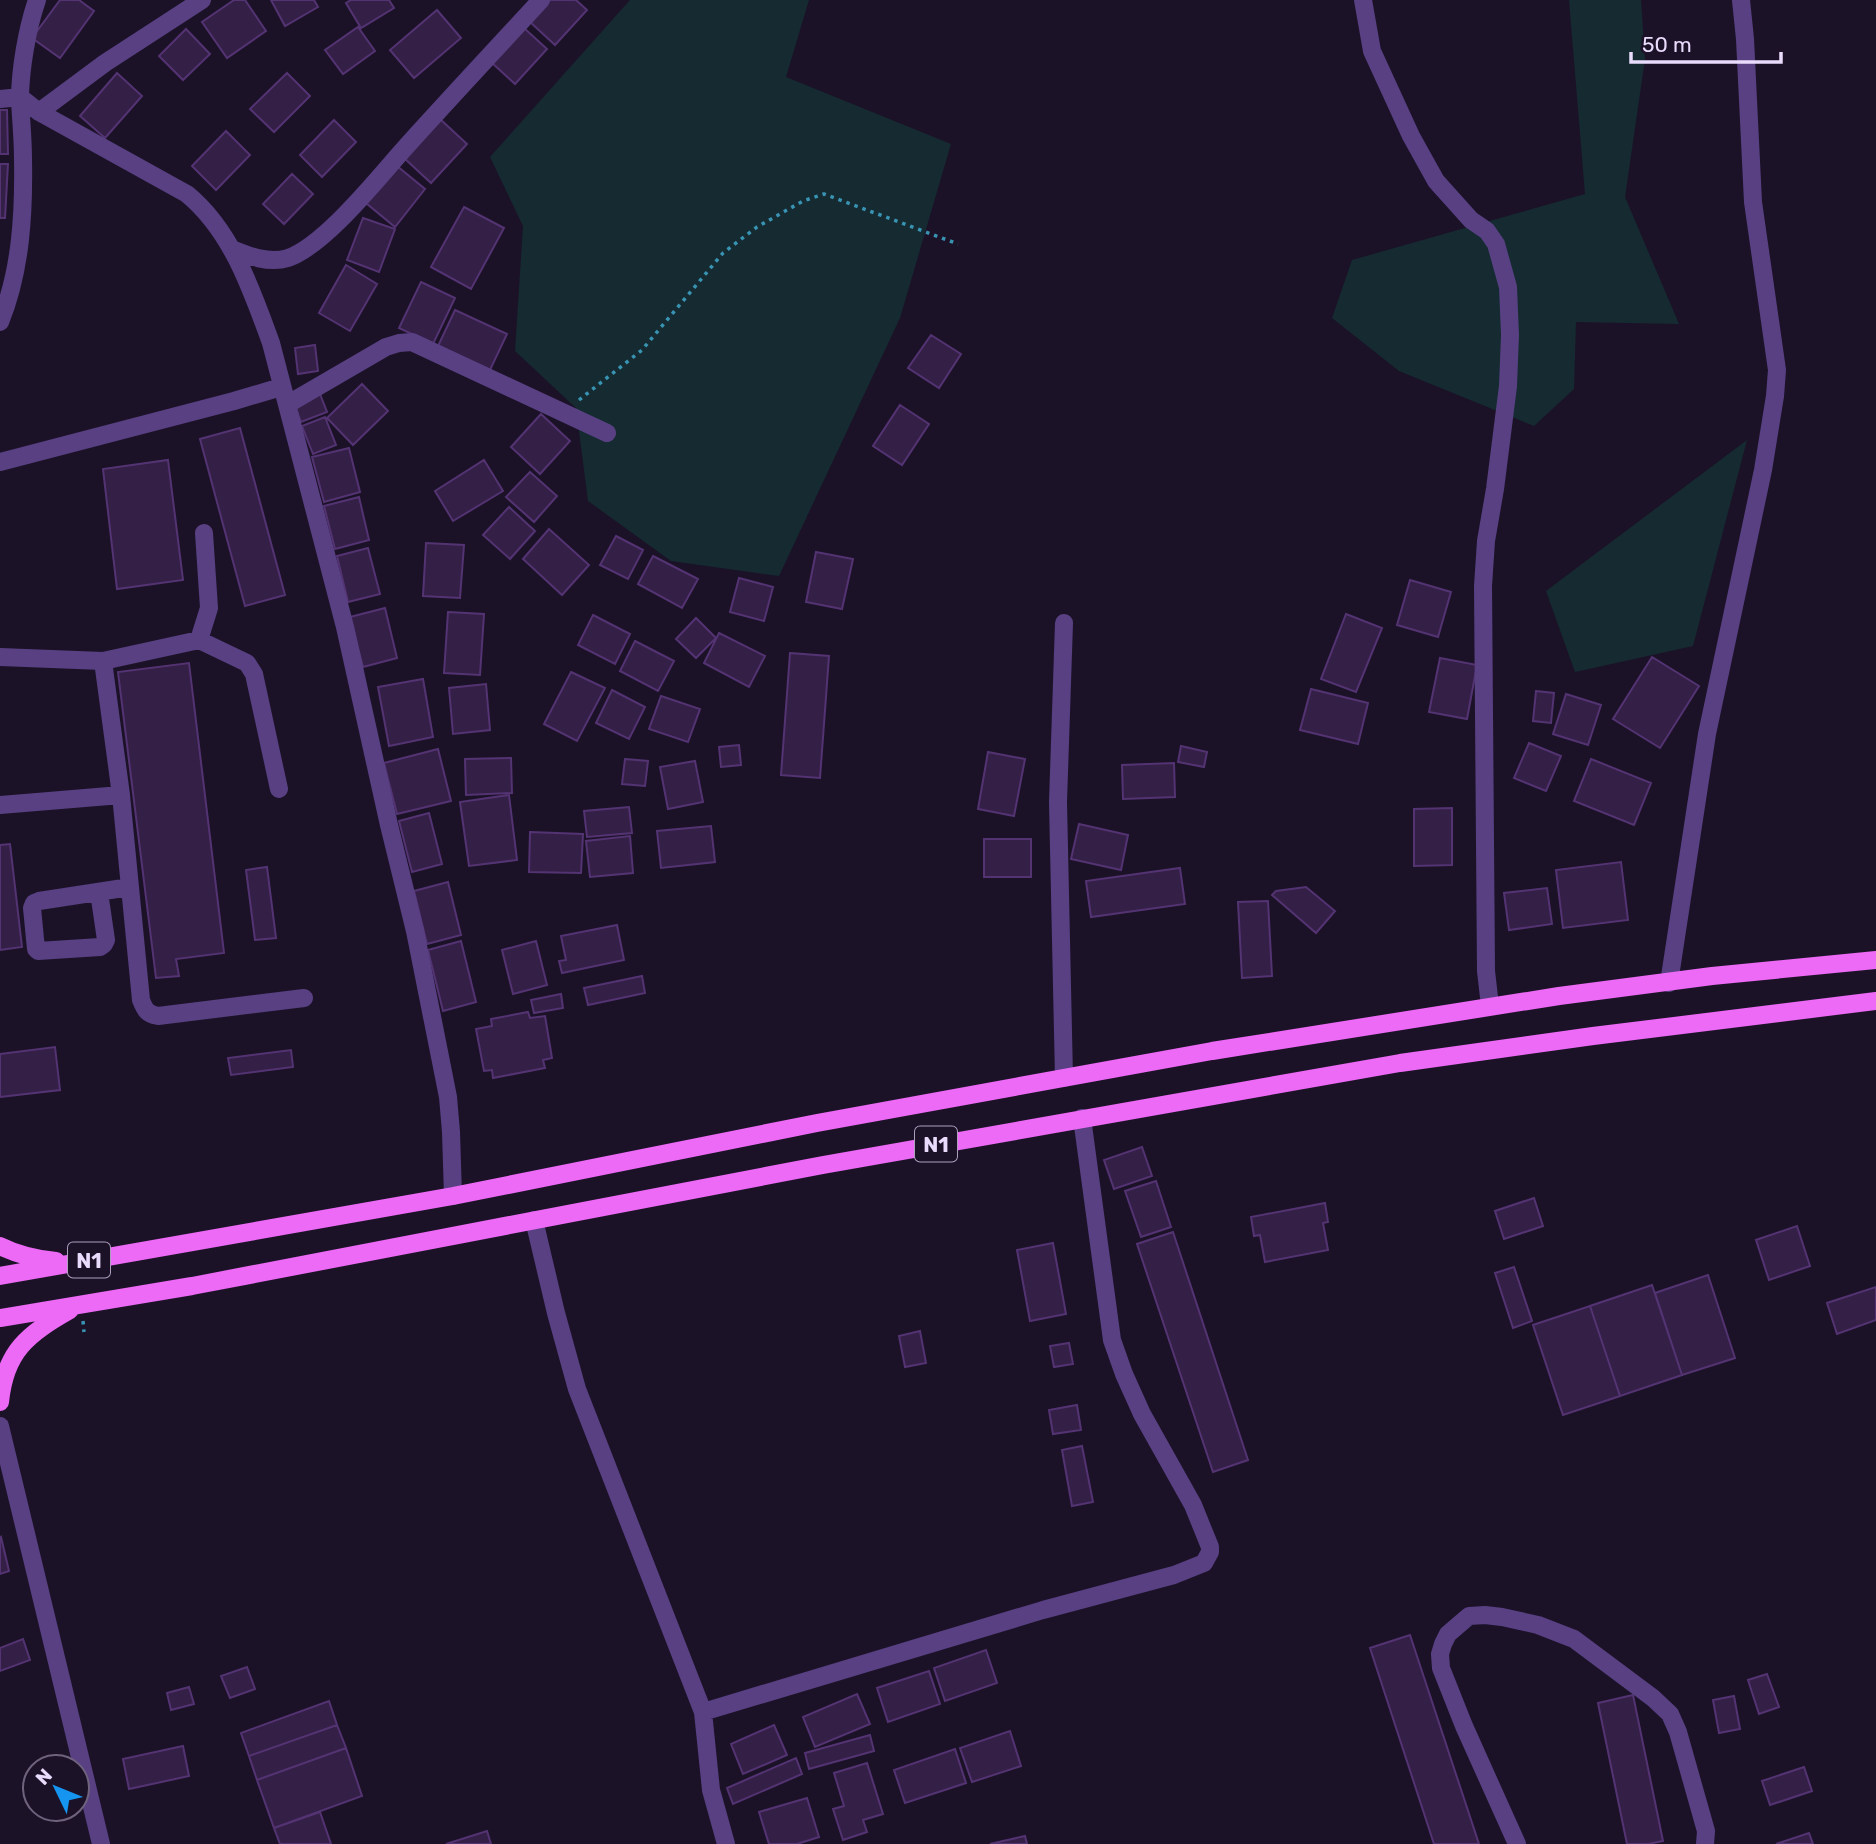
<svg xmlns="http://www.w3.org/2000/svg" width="1876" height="1844" viewBox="0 0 1876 1844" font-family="Rubik,sans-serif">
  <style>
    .green { fill: #152a31 }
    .building { fill: #341f47; stroke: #533372; stroke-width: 2 }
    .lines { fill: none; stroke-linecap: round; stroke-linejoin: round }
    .path { stroke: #3994b3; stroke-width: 3.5; stroke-dasharray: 3.5 5; stroke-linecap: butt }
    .minor { stroke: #584083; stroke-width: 18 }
    .major { stroke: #ec6af5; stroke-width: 18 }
    .labels { text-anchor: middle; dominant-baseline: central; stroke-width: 6; stroke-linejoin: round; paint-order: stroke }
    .shield { fill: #1c1228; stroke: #ac9fbc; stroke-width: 2 }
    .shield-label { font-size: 21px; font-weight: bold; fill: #e9dbfc }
  </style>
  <rect width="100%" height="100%" fill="#1c1228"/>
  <path class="green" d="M630 0H809L786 77 951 144 900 318 779 576 671 561 588 501 576 408 515 351 523 226 490 157Z
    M1569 0H1641L1645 59 1625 197 1679 324 1576 322 1574 389 1534 426 1399 371 1332 318 1352 260 1585 194Z
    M1747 440 1693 646 1575 672 1546 591Z"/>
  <path class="building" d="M60 0H79L94 11 60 58 32 38Z
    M234 0H245L266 31 227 58 202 22Z
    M271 0H314L318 7 285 26Z
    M351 0H389L394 8 361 28 346 3Z
    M550 0H576L587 10 555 45 530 22Z
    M437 10 461 38 414 78 390 50Z
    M358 27 375 51 343 74 325 50Z
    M524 28 547 49 515 84 492 63Z
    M186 29 210 54 183 80 159 56Z
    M117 73 142 96 105 138 80 116Z
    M287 73 310 96 274 132 250 109Z
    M0 110H7L8 154H0Z
    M440 119 467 144 431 183 404 158Z
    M334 120 356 142 322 177 300 155Z
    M226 131 250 155 216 190 192 166Z
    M0 164H8L5 218H0Z
    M397 166 425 189 395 227 366 203Z
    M292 174 313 194 284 224 263 204Z
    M464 207 504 228 471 289 431 267Z
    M363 218 395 229 379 272 347 260Z
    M346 265 377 284 350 331 319 313Z
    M421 282 455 298 433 344 399 328Z
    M455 310 507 334 490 370 438 346Z
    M931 335 961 354 939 388 908 368Z
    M315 345 318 371 298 374 295 348Z
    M362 384 388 411 353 445 327 418Z
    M320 394 327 412 301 422 294 404Z
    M900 405 929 424 902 465 873 446Z
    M541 414 570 441 540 474 511 447Z
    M325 417 336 445 313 454 302 426Z
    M240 428 285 595 245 606 200 439Z
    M349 448 360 492 324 502 312 457Z
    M168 460 183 580 117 589 103 469Z
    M484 460 503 491 453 521 435 491Z
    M530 472 557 496 534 522 506 497Z
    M359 497 369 540 335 549 324 506Z
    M509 507 535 531 510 559 483 535Z
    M549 529 589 565 562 595 523 559Z
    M616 536 643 550 628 579 600 565Z
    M426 543 464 545 460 598 423 596Z
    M368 548 380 594 348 602 337 556Z
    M816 552 853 559 842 609 806 602Z
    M653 556 698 579 682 608 638 584Z
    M739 578 773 587 764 621 730 612Z
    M1410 580 1451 592 1438 637 1397 625Z
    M385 608 397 658 363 667 350 617Z
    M448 612 484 614 480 675 444 673Z
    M1346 614 1382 628 1356 692 1321 679Z
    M593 615 630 634 615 664 578 645Z
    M696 618 716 638 696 658 676 639Z
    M719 633 765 656 749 687 704 663Z
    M635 641 674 661 658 691 620 671Z
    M790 653 829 656 820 778 781 775Z
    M1652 657 1699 686 1660 748 1613 719Z
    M1440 658 1477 665 1467 719 1429 712Z
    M189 663 224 953 176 959 179 976 156 978 118 672Z
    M571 672 605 688 577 741 544 724Z
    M423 679 433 737 389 746 378 687Z
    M486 684 490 730 453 734 449 688Z
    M1311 689 1368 703 1358 744 1300 730Z
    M612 690 645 707 629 739 596 723Z
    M1536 691 1554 693 1551 723 1533 721Z
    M1566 694 1601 705 1588 745 1553 734Z
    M661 696 700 709 688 742 649 729Z
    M1529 743 1561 756 1546 791 1514 778Z
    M739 745 741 765 721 767 719 747Z
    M1181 746 1207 752 1204 767 1178 762Z
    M438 749 451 801 397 814 384 763Z
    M988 752 1025 759 1014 816 978 809Z
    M511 758 512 793 466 795 465 759Z
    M625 759 648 761 645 786 622 784Z
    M1591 759 1651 783 1634 825 1574 801Z
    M695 761 703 802 668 809 660 767Z
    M1174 763 1175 797 1123 799 1122 765Z
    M509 795 517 860 469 866 460 802Z
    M629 807 632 833 587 837 584 811Z
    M1452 808V865L1414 866V809Z
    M429 813 442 864 412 872 399 821Z
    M1079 824 1128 835 1121 870 1071 859Z
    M711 826 715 862 661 868 657 831Z
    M530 832 583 834 581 873 529 872Z
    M630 836 633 873 590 877 586 841Z
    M984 839H1031V877H984Z
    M10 844 22 947 0 950V845Z
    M1621 862 1628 920 1563 928 1556 870Z
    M267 867 276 938 255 940 246 870Z
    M1180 868 1185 904 1091 917 1086 881Z
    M448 882 461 935 427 944 414 891Z
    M1306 887 1335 911 1316 933 1272 895 1276 891Z
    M1547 888 1552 924 1509 930 1504 893Z
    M1268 901 1272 976 1242 978 1238 902Z
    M617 925 624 960 562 973 559 961 566 960 561 936Z
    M461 941 476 1002 443 1011 428 950Z
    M536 941 547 985 513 994 502 950Z
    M642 976 645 993 588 1005 584 988Z
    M561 994 563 1008 534 1013 531 1000Z
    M528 1012 530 1018 545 1016 552 1058 543 1060 545 1068 493 1078 492 1070 484 1071 476 1029 492 1026 491 1019Z
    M55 1047 60 1090 0 1097V1054Z
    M291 1050 293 1067 231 1075 228 1058Z
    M1142 1147 1152 1176 1114 1189 1104 1160Z
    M1156 1181 1171 1227 1141 1237 1125 1191Z
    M1534 1198 1543 1226 1504 1239 1495 1211Z
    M1325 1203 1328 1222 1323 1223 1328 1250 1265 1262 1260 1235 1254 1236 1251 1217Z
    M1797 1226 1810 1266 1769 1280 1756 1240Z
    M1173 1232 1248 1460 1213 1472 1137 1244Z
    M1053 1243 1066 1314 1030 1321 1017 1250Z
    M1514 1267 1532 1321 1513 1328 1495 1273Z
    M1708 1275 1735 1358 1682 1375 1655 1293Z
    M1652 1285 1682 1375 1620 1396 1590 1306Z
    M1876 1287V1320L1837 1334 1827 1303Z
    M1590 1306 1620 1396 1563 1415 1533 1325Z
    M920 1331 926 1363 905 1367 899 1336Z
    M1069 1343 1073 1364 1054 1367 1050 1346Z
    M1077 1405 1081 1430 1053 1434 1049 1410Z
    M1082 1446 1093 1502 1072 1506 1062 1450Z
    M1 1537 9 1571 0 1574V1538Z
    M1410 1635 1479 1844H1434L1370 1648Z
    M23 1639 30 1660 0 1671V1648Z
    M986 1650 997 1683 945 1701 934 1668Z
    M247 1667 255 1689 230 1698 221 1676Z
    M929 1671 940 1704 888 1722 877 1688Z
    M1767 1674 1779 1707 1759 1714 1748 1680Z
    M189 1687 194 1704 171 1710 167 1693Z
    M857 1694 870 1724 815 1747 803 1717Z
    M1633 1695 1663 1841 1648 1844H1627L1598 1703Z
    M1734 1696 1740 1729 1719 1733 1713 1700Z
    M329 1701 337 1725 249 1756 241 1733Z
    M337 1725 346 1748 257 1780 249 1756Z
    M774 1725 787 1755 743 1774 731 1744Z
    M1010 1731 1021 1766 972 1782 960 1748Z
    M870 1735 874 1751 809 1769 805 1753Z
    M183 1746 189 1776 129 1789 123 1759Z
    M346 1748 362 1796 274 1828 257 1780Z
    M955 1749 966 1783 905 1803 894 1770Z
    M796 1758 802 1774 733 1804 727 1788Z
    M867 1763 883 1814 863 1820 867 1832 843 1840 833 1809 844 1806 834 1773Z
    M1804 1767 1812 1791 1770 1805 1762 1781Z
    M807 1798 819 1837 797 1844H769L759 1812Z
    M320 1812 331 1844H280L274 1828Z
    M487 1831 491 1844H446Z
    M1809 1833 1813 1844H1776Z
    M1025 1836 1027 1844H990Z"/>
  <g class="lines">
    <path class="path" d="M579 400 642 350 723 253 757 227 803 201 824 194 958 244
      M83 1321 84 1332"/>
    <path class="minor" d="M1363 0 1372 51 1411 136 1436 181 1471 220 1487 231 1496 244 1508 287 1510 335 1508 386 1495 489 1486 541 1483 586 1486 971 1490 1006
      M0 99 20 97 39 112 187 194C232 231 252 291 271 343L345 627 389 825 415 931 448 1097 451 1132 453 1196
      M39 112 105 63 202 0
      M232 249C249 256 269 264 288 258 325 245 377 179 404 149 449 99 495 50 541 0
      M0 322C21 271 24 213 23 159 23 139 21 120 20 100 20 70 27 29 37 0
      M288 404 386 347 399 343 412 342 607 433
      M0 462 234 401 281 387
      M199 640 209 608 204 533
      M0 657 103 661 121 795 141 1000C145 1010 147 1014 158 1016L304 998
      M103 661 199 640 247 663 254 674 279 789
      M0 805 121 795
      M99 892 106 940 104 944 100 947 38 951 36 949 32 908 34 903 39 901 130 887
      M1669 983 1707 734 1763 470 1775 396 1777 370 1753 202 1745 39 1741 0
      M1064 1078 1058 802 1064 623
      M534 1220 556 1313 577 1389 703 1712 711 1790 726 1844
      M0 1426 101 1844
      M703 1712 1043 1610 1174 1575 1204 1563 1210 1552V1547L1193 1505 1142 1414 1124 1374 1112 1340 1082 1118
      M1517 1844 1464 1726 1441 1668 1440 1654 1443 1644 1448 1634 1469 1616 1485 1615 1502 1617 1538 1625 1574 1639 1653 1698 1670 1714 1678 1732 1706 1831 1705 1844"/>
    <path class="major" d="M0 1246C18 1255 36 1259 56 1261
      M0 1276 453 1196 817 1123 1212 1051 1559 996 1712 976 1876 960
      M0 1318 192 1286 823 1165 1400 1063 1593 1036 1876 1001
      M0 1402C5 1351 28 1334 70 1310"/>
  </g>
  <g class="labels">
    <g class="shield">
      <rect x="915" y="1126.5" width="42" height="35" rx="5"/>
      <rect x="68" y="1242.5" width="42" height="35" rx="5"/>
    </g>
    <g class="shield-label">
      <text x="936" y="1144">N1</text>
      <text x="89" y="1260">N1</text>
    </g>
  </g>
  <g transform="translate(56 1788) rotate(313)"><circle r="33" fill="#1c1228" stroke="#6e627d" stroke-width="2"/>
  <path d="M0-5L12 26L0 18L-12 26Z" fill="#1595ef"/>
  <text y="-10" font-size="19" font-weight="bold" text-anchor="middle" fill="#e9dbfc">N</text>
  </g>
  <path d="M1631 52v10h150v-10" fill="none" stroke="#e9dbfc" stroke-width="3.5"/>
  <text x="1642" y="52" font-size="21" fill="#e9dbfc" stroke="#1c1228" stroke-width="5" paint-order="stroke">50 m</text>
</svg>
